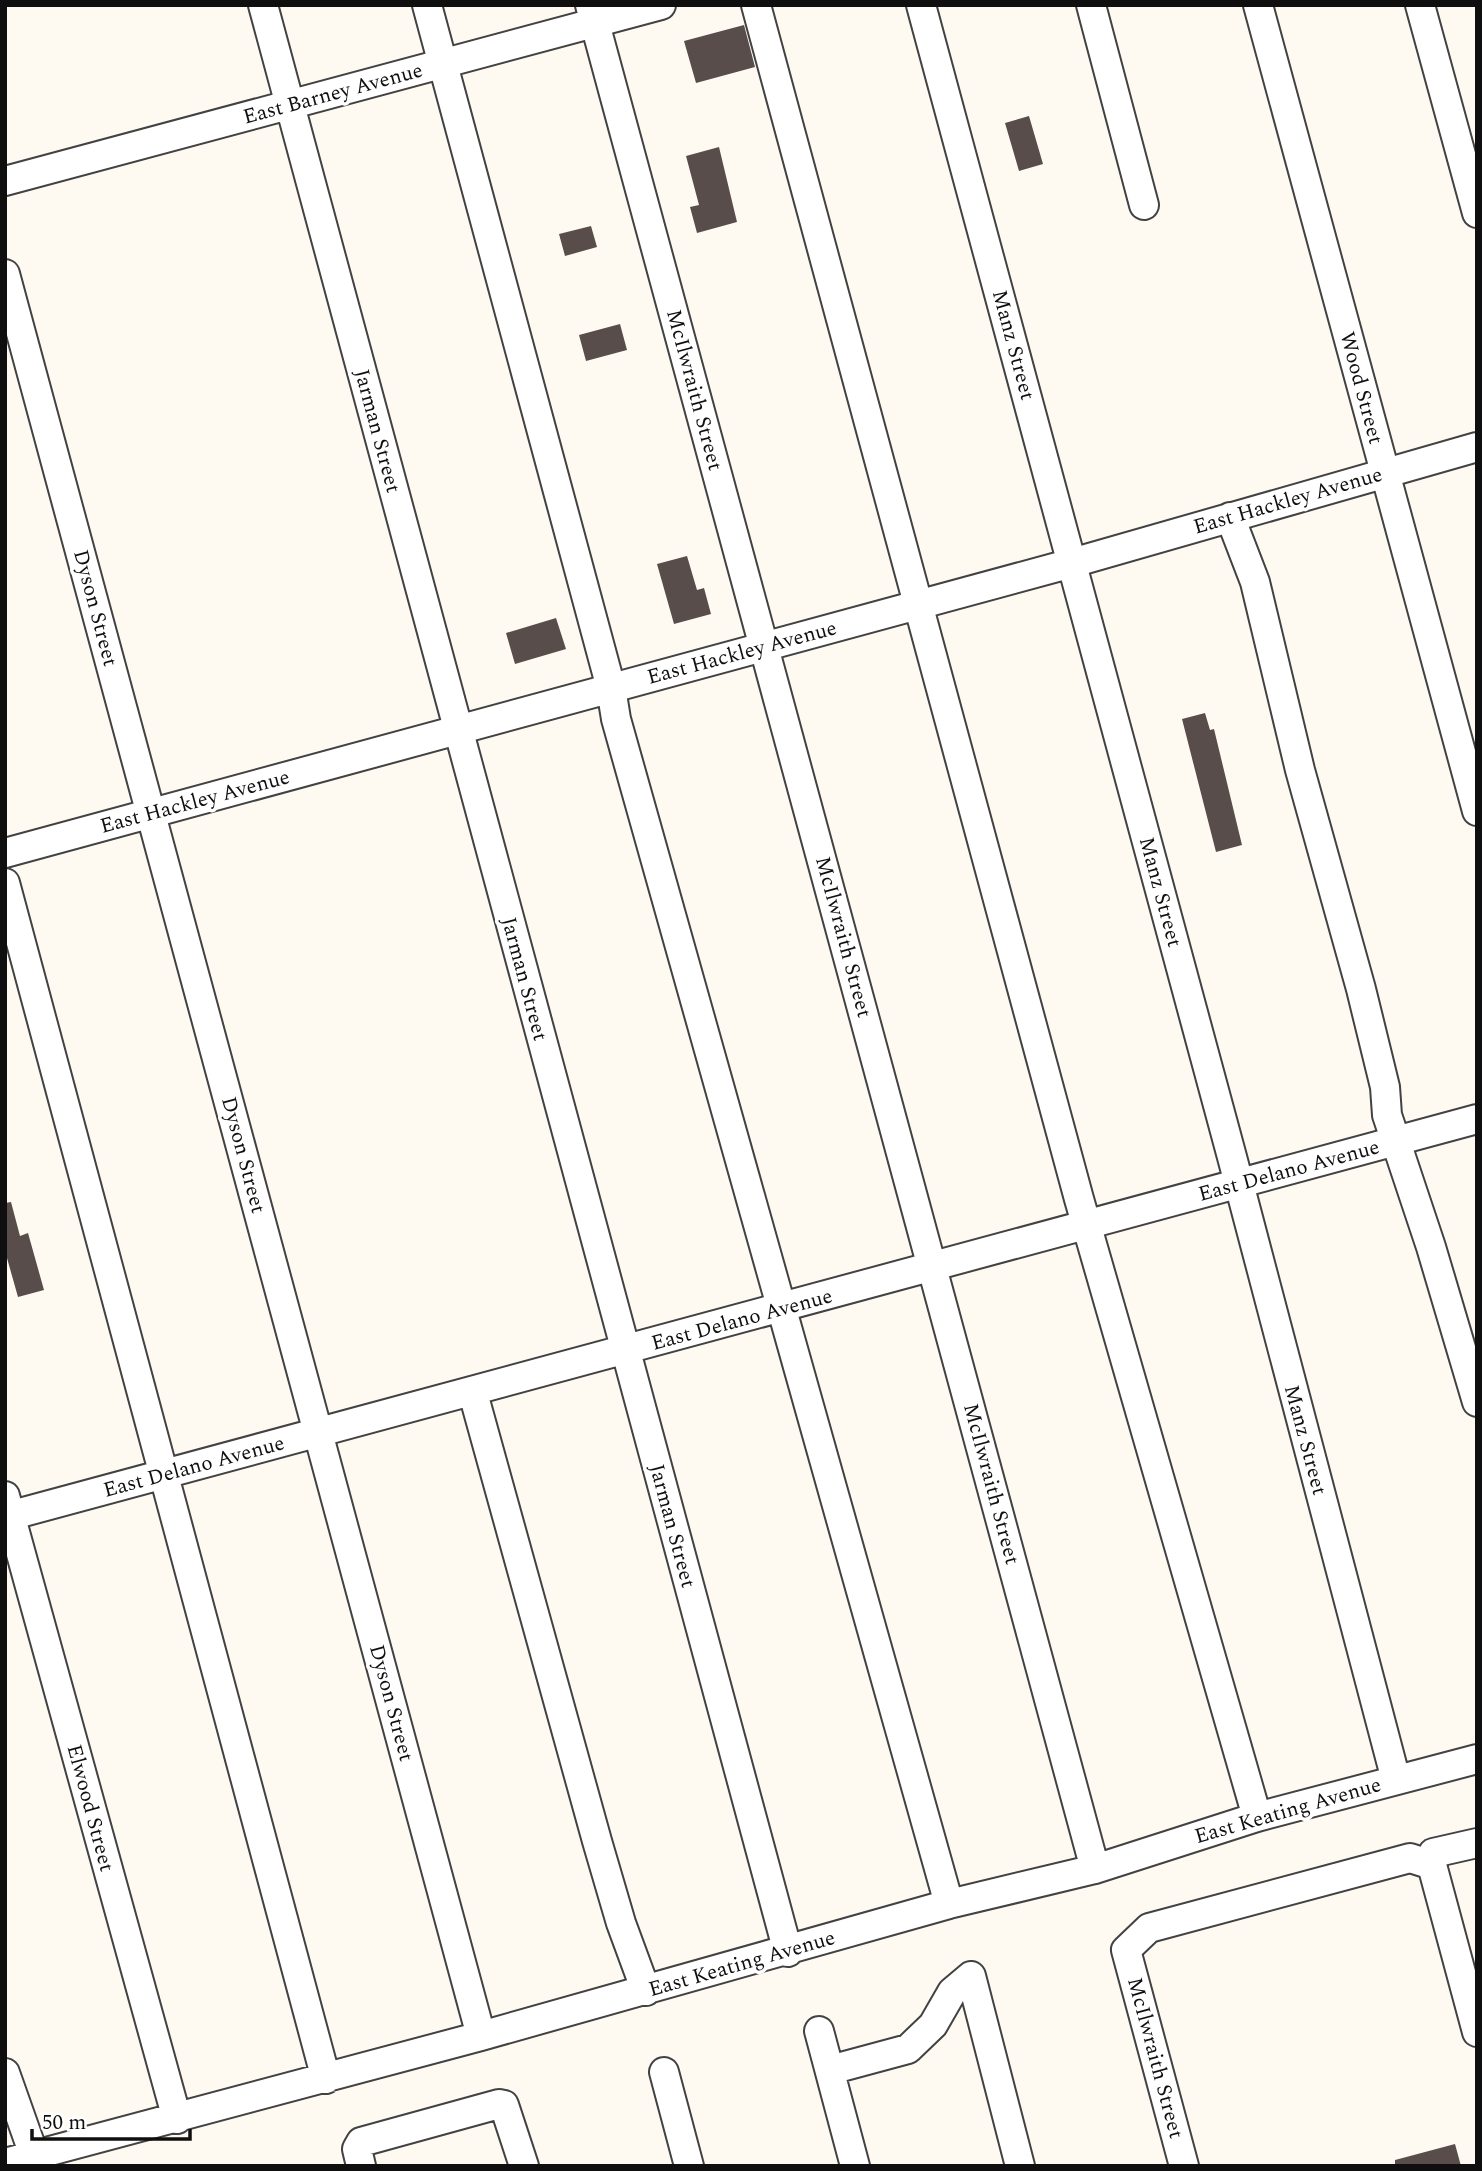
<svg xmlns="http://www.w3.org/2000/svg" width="1482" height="2171" viewBox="0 0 1482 2171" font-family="Spectral,serif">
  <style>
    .building { fill: #584d4b }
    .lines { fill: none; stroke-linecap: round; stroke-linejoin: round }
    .minor-casing { stroke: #424242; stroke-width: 32 }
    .minor { stroke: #fff; stroke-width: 28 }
    .labels { text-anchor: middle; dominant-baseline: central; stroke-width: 7; stroke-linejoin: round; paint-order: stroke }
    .street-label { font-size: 21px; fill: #0f0f0f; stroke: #fff }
  </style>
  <rect width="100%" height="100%" fill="#fffaf1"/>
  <path class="building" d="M744 25 755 67 696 83 684 41Z
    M1029 116 1043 164 1019 171 1005 123Z
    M719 147 737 222 697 233 690 207 699 205 686 156Z
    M591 226 597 247 565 256 559 234Z
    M620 324 627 350 586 361 579 335Z
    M687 556 697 590 704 588 711 614 674 624 657 564Z
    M556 618 566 649 515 664 506 633Z
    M1205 713 1210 730 1214 729 1242 845 1216 852 1182 719Z
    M11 1202 20 1236 28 1233 44 1290 18 1297 5 1251V1203Z
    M1455 2144 1461 2166H1395V2160Z"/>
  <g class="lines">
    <defs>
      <path id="minor" d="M263 5 788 1952
        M427 5 611 688 616 719 949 1904
        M590 5 1095 1869
        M756 5 1079 1199 1257 1817
        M921 5 1232 1157 1396 1780
        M1091 5 1144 205
        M1258 5 1477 811
        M1420 5 1477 213
        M5 181 661 5
        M5 274 481 2036
        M1230 517 1255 582 1300 770 1361 989 1385 1087 1387 1115 1431 1247 1477 1402
        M5 853 1072 563 1477 447
        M5 883 326 2079
        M473 1393 597 1841 621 1923 646 1991
        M5 1496 177 2119
        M5 1517 1477 1119
        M1477 1843 1433 1853 1432 1865 1477 2032
        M819 2031 855 2166
        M830 2070 908 2049 933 2025 952 1992 971 1976 1020 2166
        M664 2072 689 2166
        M5 2073 34 2155
        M5 2163 481 2036 949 1904 1095 1869 1257 1817 1477 1759
        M361 2166 357 2149 361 2142 499 2104 504 2105 524 2166
        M1184 2166 1126 1950 1149 1928 1410 1858 1432 1865"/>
    </defs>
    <use href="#minor" class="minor-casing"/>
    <use href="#minor" class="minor"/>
  </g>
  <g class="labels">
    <g class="street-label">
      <text transform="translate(333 94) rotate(-15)">East Barney Avenue</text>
      <text transform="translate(1013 345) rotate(75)">Manz Street</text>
      <text transform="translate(1361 388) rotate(75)">Wood Street</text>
      <text transform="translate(694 390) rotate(75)">McIlwraith Street</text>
      <text transform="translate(377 431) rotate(75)">Jarman Street</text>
      <text transform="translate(1288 501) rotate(-16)">East Hackley Avenue</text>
      <text transform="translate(95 608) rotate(75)">Dyson Street</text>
      <text transform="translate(742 653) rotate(-15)">East Hackley Avenue</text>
      <text transform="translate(195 802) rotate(-15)">East Hackley Avenue</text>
      <text transform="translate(1160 892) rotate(75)">Manz Street</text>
      <text transform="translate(843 937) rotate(75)">McIlwraith Street</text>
      <text transform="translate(524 979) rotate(75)">Jarman Street</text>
      <text transform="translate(243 1155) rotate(75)">Dyson Street</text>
      <text transform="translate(1289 1171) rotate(-15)">East Delano Avenue</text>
      <text transform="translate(742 1320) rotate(-15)">East Delano Avenue</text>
      <text transform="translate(1305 1440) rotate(75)">Manz Street</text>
      <text transform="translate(194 1467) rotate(-15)">East Delano Avenue</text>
      <text transform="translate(991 1484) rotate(75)">McIlwraith Street</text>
      <text transform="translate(672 1526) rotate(75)">Jarman Street</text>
      <text transform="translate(391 1703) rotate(75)">Dyson Street</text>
      <text transform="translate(90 1808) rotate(75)">Elwood Street</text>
      <text transform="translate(1288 1811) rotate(-16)">East Keating Avenue</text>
      <text transform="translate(742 1964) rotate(-16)">East Keating Avenue</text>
      <text transform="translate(1155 2058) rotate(75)">McIlwraith Street</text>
    </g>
  </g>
  <rect width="1482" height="2171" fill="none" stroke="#0f0f0f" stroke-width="14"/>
  <path d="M32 2129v10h158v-10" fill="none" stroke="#0f0f0f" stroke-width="3.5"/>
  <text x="42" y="2129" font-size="21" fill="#0f0f0f" stroke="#ffffff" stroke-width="5" paint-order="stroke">50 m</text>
</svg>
